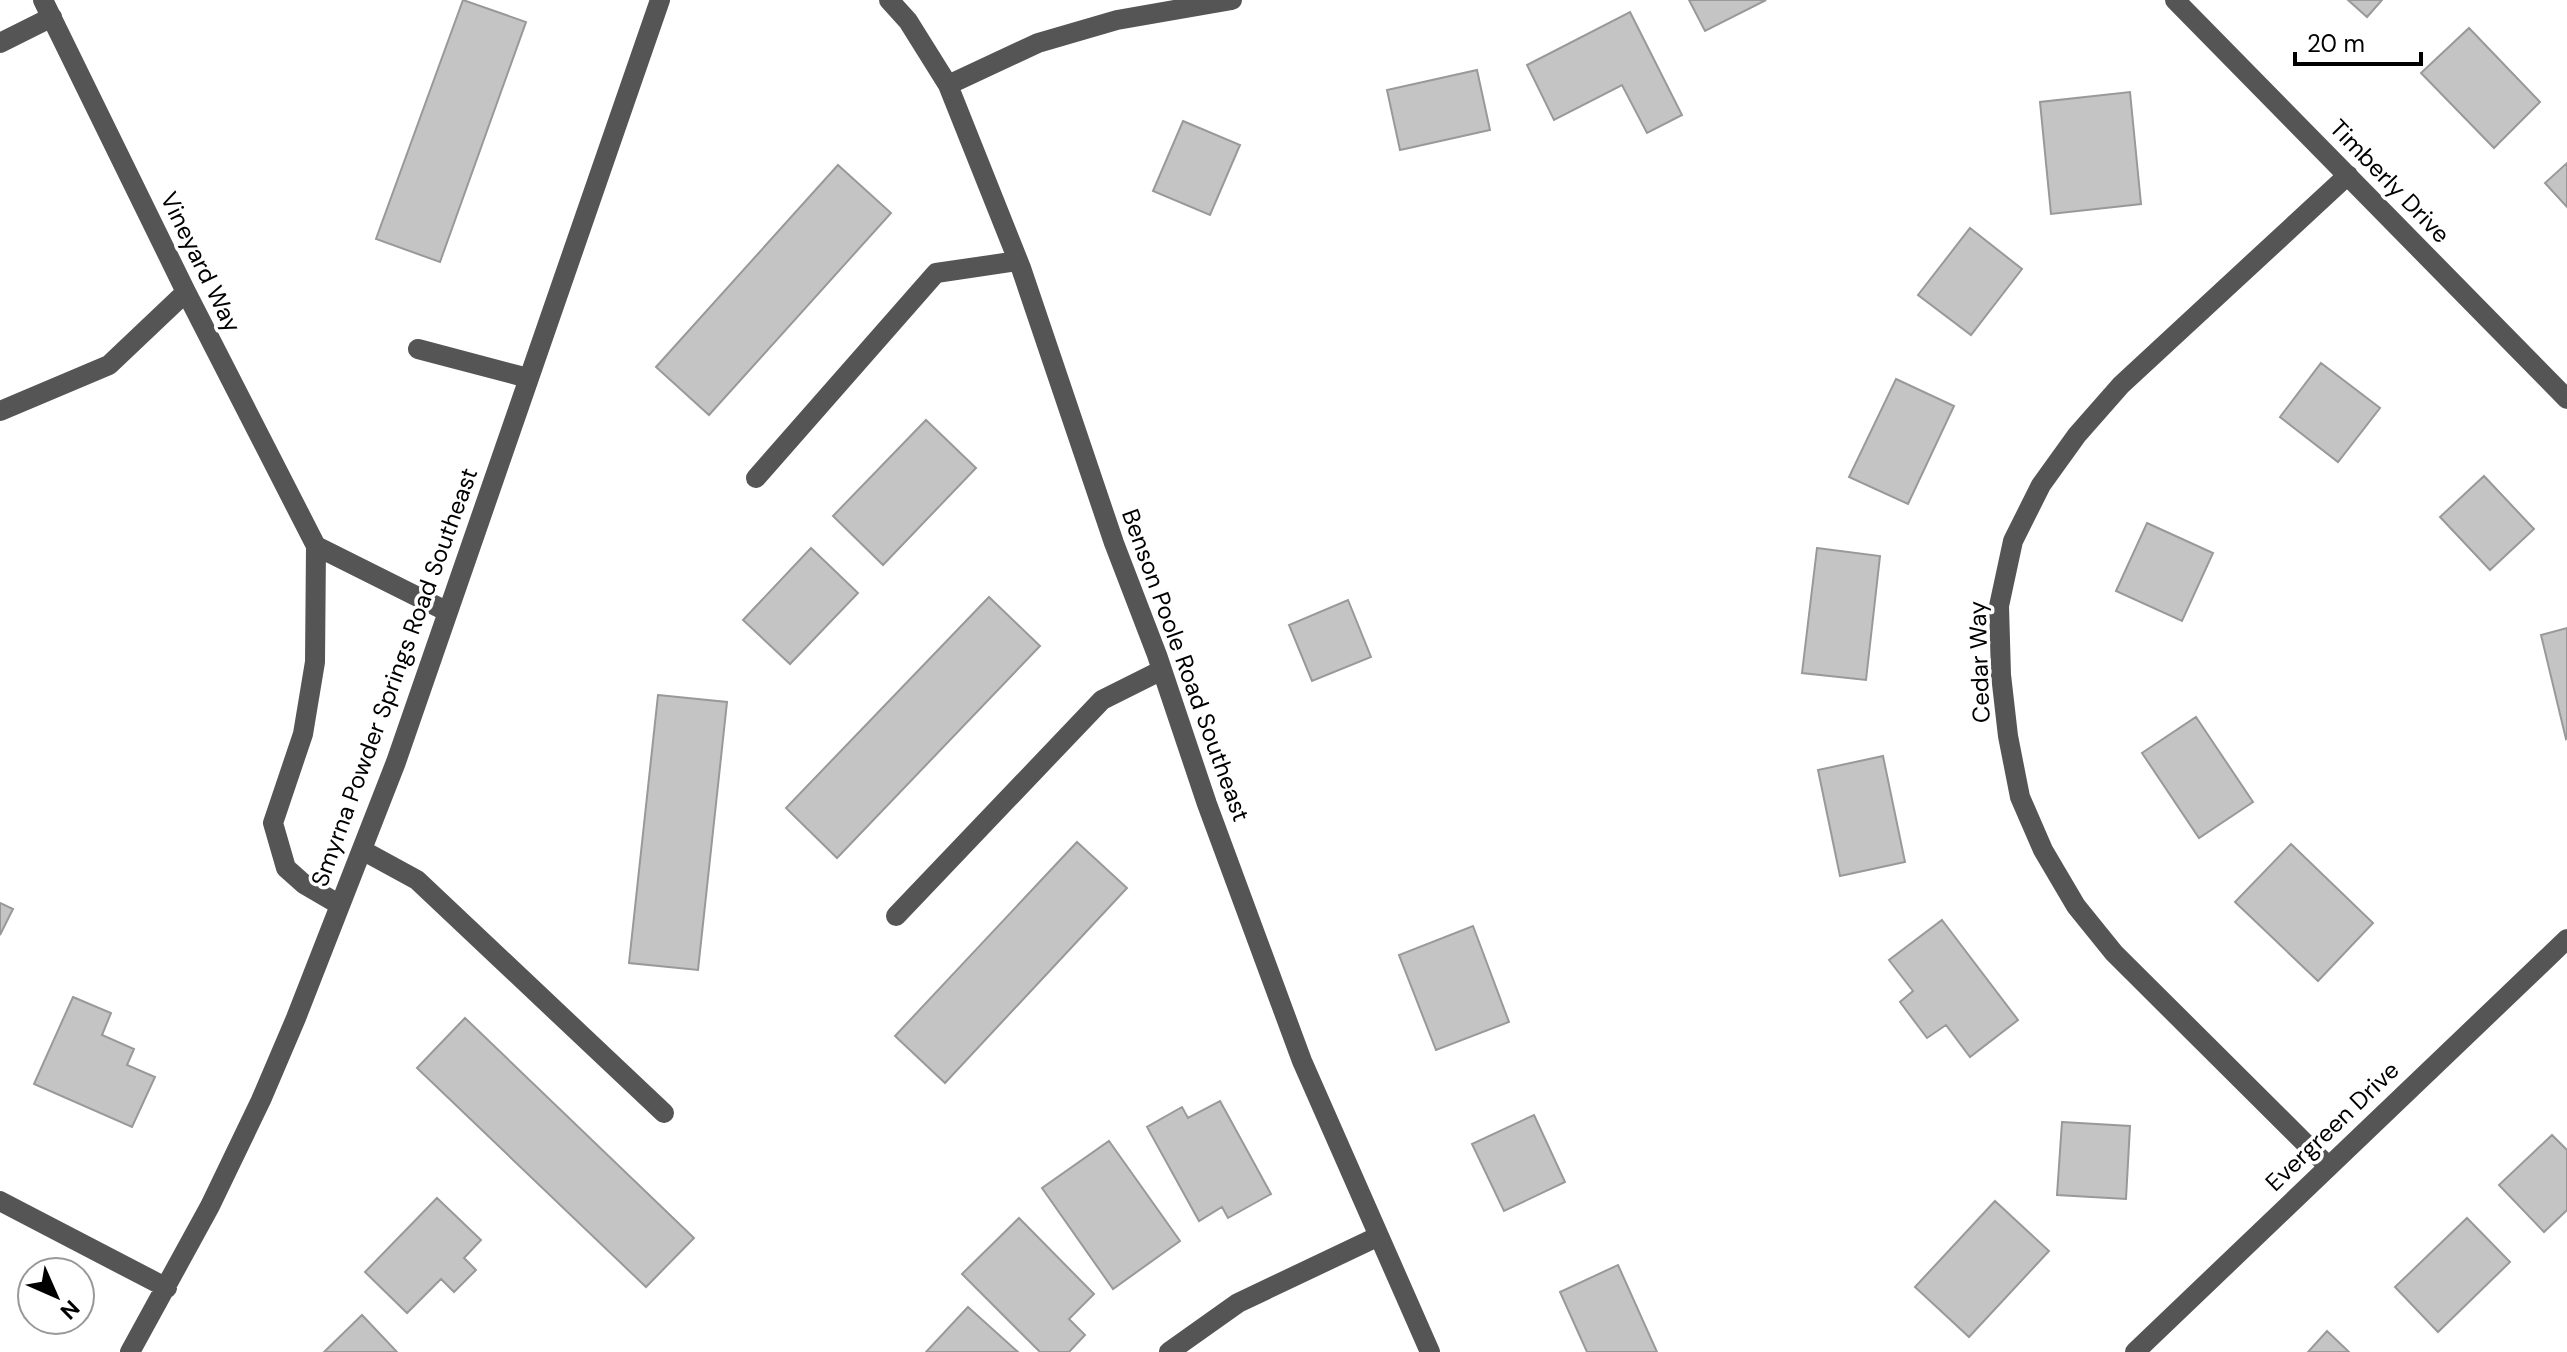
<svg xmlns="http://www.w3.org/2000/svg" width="2567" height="1352" viewBox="0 0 2567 1352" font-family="'DM Sans',sans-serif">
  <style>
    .building { fill: #c4c4c4; stroke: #999; stroke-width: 2 }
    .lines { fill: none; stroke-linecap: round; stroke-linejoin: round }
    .minor { stroke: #555; stroke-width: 20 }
    .labels { text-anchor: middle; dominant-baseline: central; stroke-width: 7; stroke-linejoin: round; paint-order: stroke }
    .street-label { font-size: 24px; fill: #000; stroke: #fff }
  </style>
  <rect width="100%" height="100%" fill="#fff"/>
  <path class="building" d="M463 0 526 22 440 262 376 239Z
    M1689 0H1766L1705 31Z
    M2348 0H2382L2367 17Z
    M1630 12 1682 115 1647 133 1622 85 1554 120 1527 65Z
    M2469 28 2540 102 2494 148 2421 73Z
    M1477 70 1490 130 1400 150 1387 90Z
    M2130 92 2141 204 2051 214 2040 102Z
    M1183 121 1240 145 1210 215 1153 191Z
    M2567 163V207L2545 183Z
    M838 165 891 213 709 415 656 367Z
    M1970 228 2022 269 1971 335 1918 295Z
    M2321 363 2380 408 2338 462 2280 417Z
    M1896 379 1954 406 1908 504 1849 477Z
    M926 420 976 468 883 565 833 516Z
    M2484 476 2534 529 2490 570 2440 517Z
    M2147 523 2213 553 2182 621 2116 591Z
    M811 548 858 593 790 664 743 620Z
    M1817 548 1880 556 1866 680 1802 673Z
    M989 597 1040 646 837 858 786 808Z
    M1348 600 1371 657 1312 681 1289 625Z
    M2567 628V738L2566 739 2541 635Z
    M658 695 727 702 698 970 629 963Z
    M2196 717 2253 802 2199 838 2142 753Z
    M1883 756 1905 862 1840 876 1818 770Z
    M1077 842 1127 888 945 1083 895 1036Z
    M2291 844 2373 923 2318 981 2235 902Z
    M0 903 13 909 0 935Z
    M1942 920 2018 1020 1970 1057 1946 1025 1927 1038 1900 1002 1913 991 1889 960Z
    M1473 926 1509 1022 1436 1050 1399 955Z
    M73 997 111 1013 102 1035 134 1049 127 1065 155 1077 132 1127 34 1084Z
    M465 1018 694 1238 646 1287 417 1068Z
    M1220 1101 1271 1194 1228 1218 1222 1207 1199 1221 1147 1127 1182 1107 1188 1118Z
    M1534 1115 1565 1182 1504 1211 1472 1144Z
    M2062 1122 2130 1126 2126 1199 2057 1195Z
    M2552 1135 2567 1150V1210L2544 1232 2499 1185Z
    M1109 1141 1180 1241 1113 1289 1042 1188Z
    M437 1198 481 1240 464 1258 476 1270 454 1292 441 1279 407 1313 365 1272Z
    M1995 1201 2049 1251 1969 1337 1915 1287Z
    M1019 1218 1094 1294 1069 1319 1085 1335 1069 1352H1040L962 1274Z
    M2467 1218 2510 1262 2438 1332 2395 1287Z
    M1618 1265 1657 1352H1587L1560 1292Z
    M968 1307 1018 1352H926Z
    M362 1315 397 1352H324Z
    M2327 1331 2349 1352H2308Z"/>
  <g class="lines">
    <path class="minor" d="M43 0 186 292 316 546 315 662 303 734 273 823 286 868 304 884 340 905
      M889 0 908 21 948 85 1021 268 1114 543 1157 655 1207 804 1302 1061 1430 1352
      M2175 0 2567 399
      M0 43 52 17
      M948 85 1038 43 1117 20 1232 0
      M418 349 528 378
      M0 411 109 365 186 292
      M756 478 936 273 1018 261
      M316 546 448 612
      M362 850 417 880 664 1113
      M896 916 1102 700 1162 670
      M2328 1166 2114 953 2076 906 2043 850 2020 797 2008 736 2001 675 1999 606 2013 541 2041 485 2077 435 2121 385 2348 175
      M0 1201 167 1288
      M130 1352 210 1206 261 1100 296 1018 396 762 660 0
      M1169 1352 1238 1303 1379 1236
      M2135 1352 2567 939"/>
  </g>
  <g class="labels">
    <g class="street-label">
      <text transform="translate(2390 181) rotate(46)">Timberly Drive</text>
      <text transform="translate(201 262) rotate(64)">Vineyard Way</text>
      <text transform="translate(1979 662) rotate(-92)">Cedar Way</text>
      <text transform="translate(1186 665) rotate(70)">Benson Poole Road Southeast</text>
      <text transform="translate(394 677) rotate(-70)">Smyrna Powder Springs Road Southeast</text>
      <text transform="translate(2332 1126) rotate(-44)">Evergreen Drive</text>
    </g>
  </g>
  <g transform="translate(56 1296) rotate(135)"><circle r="38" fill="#ffffff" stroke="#999999" stroke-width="2"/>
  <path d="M0-6L14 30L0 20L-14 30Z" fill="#000000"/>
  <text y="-12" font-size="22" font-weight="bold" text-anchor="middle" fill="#000000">N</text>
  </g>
  <path d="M2295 52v12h126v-12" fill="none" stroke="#000000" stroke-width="4"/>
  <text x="2307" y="52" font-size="24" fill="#000000" stroke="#ffffff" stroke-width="6" paint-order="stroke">20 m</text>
</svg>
